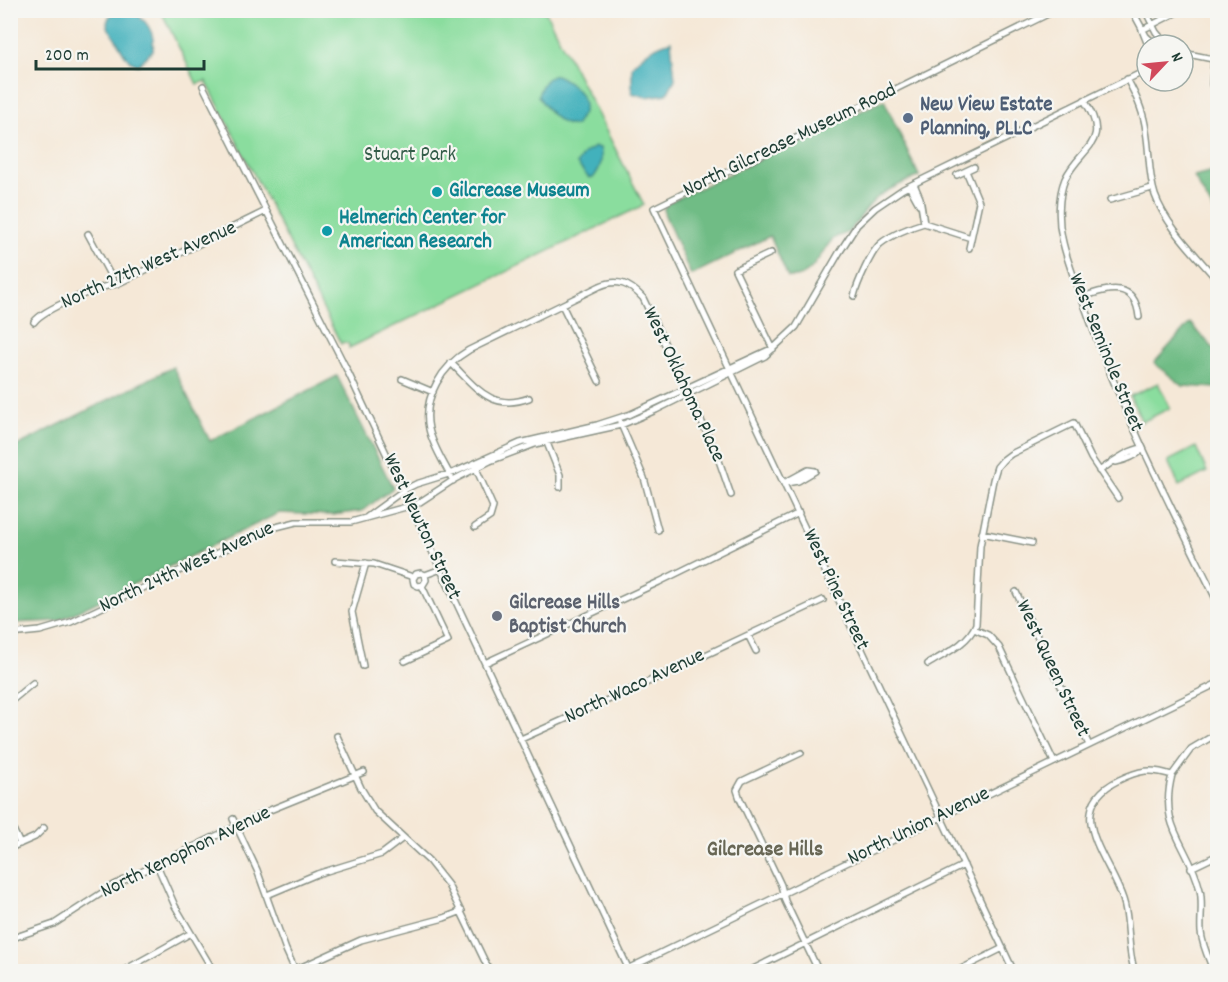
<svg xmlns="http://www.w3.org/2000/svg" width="1228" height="982" viewBox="0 0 1228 982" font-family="Dekko,sans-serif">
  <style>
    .green { fill: #8add9e; stroke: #548d69; stroke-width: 1.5 }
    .forest { fill: #6fbc85; stroke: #477c5c; stroke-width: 1.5 }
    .water { fill: #42b1bc; stroke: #307778; stroke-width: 1.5 }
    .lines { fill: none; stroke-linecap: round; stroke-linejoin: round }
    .minor-casing { stroke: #8a9286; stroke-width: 8 }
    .minor { stroke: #fff; stroke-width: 5 }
    .service-dot { fill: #5c6f8a; stroke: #f6f6f2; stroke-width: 2 }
    .culture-dot { fill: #0f9aa8; stroke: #f6f6f2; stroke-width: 2 }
    .worship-dot { fill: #6b7280; stroke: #f6f6f2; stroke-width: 2 }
    .labels { text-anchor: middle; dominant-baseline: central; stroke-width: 4.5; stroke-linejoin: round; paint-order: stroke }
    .service-label { font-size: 21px; font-weight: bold; fill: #4e5e75; stroke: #f6f6f2; text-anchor: start }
    .street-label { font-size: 21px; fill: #1f3d34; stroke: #f6f6f2 }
    .park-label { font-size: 21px; fill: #345d49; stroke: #f6f6f2 }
    .culture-label { font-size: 21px; font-weight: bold; fill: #0d838f; stroke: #f6f6f2; text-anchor: start }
    .worship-label { font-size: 21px; font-weight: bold; fill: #5b616d; stroke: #f6f6f2; text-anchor: start }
    .neighbourhood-label { font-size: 22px; font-weight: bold; fill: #686755; stroke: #f6f6f2 }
  </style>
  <rect width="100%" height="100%" fill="#f6f6f2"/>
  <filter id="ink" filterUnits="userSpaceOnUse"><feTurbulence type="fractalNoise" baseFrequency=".0167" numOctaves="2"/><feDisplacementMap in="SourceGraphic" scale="12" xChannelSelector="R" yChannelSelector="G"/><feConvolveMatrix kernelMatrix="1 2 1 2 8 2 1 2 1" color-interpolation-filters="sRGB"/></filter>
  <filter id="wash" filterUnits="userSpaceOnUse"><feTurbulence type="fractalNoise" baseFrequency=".008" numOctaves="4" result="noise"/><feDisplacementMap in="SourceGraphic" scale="24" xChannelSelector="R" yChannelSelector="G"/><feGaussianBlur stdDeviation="1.35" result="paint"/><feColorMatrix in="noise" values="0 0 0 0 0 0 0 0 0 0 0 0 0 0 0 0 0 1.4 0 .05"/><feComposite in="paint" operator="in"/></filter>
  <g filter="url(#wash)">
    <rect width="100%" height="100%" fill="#f5e8d7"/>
    <path class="green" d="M161 11H545L644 205 349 348V344L343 342 341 344 206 81 197 84Z
      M1158 383 1170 408 1142 422 1130 396Z
      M1196 447 1207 472 1179 486 1168 461Z"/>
    <path class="forest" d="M884 100 919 176C906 182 889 188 878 197 865 207 859 222 848 232 843 236 836 235 832 240 819 254 812 280 788 277L770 236 691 275 664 213V208L668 203Z
      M1217 171H1218L1217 217 1194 177Z
      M1190 323 1217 352V388L1183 386 1154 363Z
      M173 367 210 441 337 376 393 488 362 511 332 515 279 513 58 621 11 623V449Z"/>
    <path class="water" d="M119 10C140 10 156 28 153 50L138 65C123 61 119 40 109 29L107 23 109 17Z
      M671 41 675 79 667 94 646 97 632 93V66C644 53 654 46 671 41Z
      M556 75C568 80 589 96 583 112 582 116 578 120 576 125 561 129 545 107 538 96 541 86 545 77 556 75Z
      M595 147 600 148C603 160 601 168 593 178H589L577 164 584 153Z"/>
  </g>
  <g filter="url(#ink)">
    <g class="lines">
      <defs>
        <path id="minor" d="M1132 10 1146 36 1156 45
          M1145 10 1156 32 1167 45
          M1148 45 1142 30 1181 10
          M1183 53 1218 60
          M1214 59 1212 84 1218 104
          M1127 79C1136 95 1144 112 1146 131 1150 153 1148 174 1155 195 1166 226 1197 256 1218 281
          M203 86 346 368 630 972
          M1084 100C1113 144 1081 146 1065 179 1058 196 1058 221 1062 238 1067 263 1078 288 1087 312 1122 412 1171 507 1218 603
          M966 171 979 202 969 248
          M957 175 974 167
          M914 184 920 198 924 223
          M909 186 919 204
          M1110 200 1152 188
          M88 234 115 284
          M771 253 735 270 773 349
          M854 296C857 284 871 252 880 244 891 235 910 227 924 223L971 238
          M1082 297C1107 289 1135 279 1139 317
          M562 305 599 381
          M34 322C43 309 100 286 117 284L266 211
          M451 363C476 387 491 412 529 398
          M402 379 433 392
          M620 422 644 478 658 530
          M545 438 560 475V487
          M1116 462C1127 460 1135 457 1143 449
          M1099 471C1113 462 1127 450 1143 448
          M453 481C445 464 433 447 429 429 422 397 443 365 469 350L600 286C618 278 630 284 643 298L716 452 731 495
          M784 483 808 470 815 471
          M786 483 798 481 815 471
          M367 517 404 490 416 484 455 472 520 443 597 425 631 414 771 349
          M475 527 490 517 493 507 475 466
          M982 533 1032 543
          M335 561 374 564 413 577
          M425 575 426 580 423 585 418 586 414 584 413 579 416 574 421 573 425 575 441 569
          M1016 592 1089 745
          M974 629 988 635 999 647 1054 762
          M10 634 40 631 71 622 268 529 296 522H351L417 504 455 479 490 461 535 444 621 425 656 410 765 356 796 327 839 253 857 225 875 208 903 189 1147 70
          M748 635 756 651
          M405 661 448 641 422 586
          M485 663 659 582 799 513
          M928 664C946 653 968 644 976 624L980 546 993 480 997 467 1003 460 1011 454 1074 423 1091 458 1118 498
          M363 666 352 612 366 563
          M10 702 33 683
          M337 736 361 788 375 811 429 861 448 885 490 972
          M521 739 650 681 823 600
          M801 753 742 781 737 790 740 799 781 885 785 901 819 972
          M1172 775C1158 829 1189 844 1200 890 1203 903 1200 918 1201 932 1202 945 1209 959 1214 972
          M233 819 257 870 286 950 296 972
          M10 823 20 844
          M10 848 35 837 44 828
          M157 865 175 906 214 972
          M1191 868 1218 855
          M267 895 317 874 382 854 403 838
          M10 939 54 924 114 885 270 810 364 772
          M295 970 361 940 444 918 462 911
          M121 972 191 933
          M621 972 1218 683
          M747 972 964 865
          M955 972 1003 948
          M1014 972 654 208 1056 10
          M1135 972C1126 948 1131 922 1123 899 1109 857 1060 809 1119 780 1139 770 1151 768 1172 775L1191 749 1218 733"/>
      </defs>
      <use href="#minor" class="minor-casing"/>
      <use href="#minor" class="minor"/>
    </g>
  </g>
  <circle class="service-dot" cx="908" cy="118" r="6"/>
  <g class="culture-dot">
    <circle cx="437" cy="192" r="6"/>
    <circle cx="327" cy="231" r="6"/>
  </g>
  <circle class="worship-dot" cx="497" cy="616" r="6"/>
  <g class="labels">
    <g class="service-label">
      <text x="920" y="106">New View Estate<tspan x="920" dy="24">Planning, PLLC</tspan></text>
    </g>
    <g class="street-label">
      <text transform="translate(790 141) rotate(-26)">North Gilcrease Museum Road</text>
      <text transform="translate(149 266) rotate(-24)">North 27th West Avenue</text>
      <text transform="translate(1105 353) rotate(68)">West Seminole Street</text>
      <text transform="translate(683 385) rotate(65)">West Oklahoma Place</text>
      <text transform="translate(421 527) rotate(65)">West Newton Street</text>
      <text transform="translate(187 568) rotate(-25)">North 24th West Avenue</text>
      <text transform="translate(835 590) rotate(65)">West Pine Street</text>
      <text transform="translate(1052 669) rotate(65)">West Queen Street</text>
      <text transform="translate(635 687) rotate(-25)">North Waco Avenue</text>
      <text transform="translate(919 827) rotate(-26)">North Union Avenue</text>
      <text transform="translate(186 853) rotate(-26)">North Xenophon Avenue</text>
    </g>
    <g class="park-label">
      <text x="410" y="156">Stuart Park</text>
    </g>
    <g class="culture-label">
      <text x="449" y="192">Gilcrease Museum</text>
      <text x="339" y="219">Helmerich Center for<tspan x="339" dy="24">American Research</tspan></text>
    </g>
    <g class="worship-label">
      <text x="509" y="604">Gilcrease Hills<tspan x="509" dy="24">Baptist Church</tspan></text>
    </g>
    <g class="neighbourhood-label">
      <text x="765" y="850">Gilcrease Hills</text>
    </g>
  </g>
  <rect width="1228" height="982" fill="none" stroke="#f6f6f2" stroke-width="36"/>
  <g transform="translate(1165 63) rotate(64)"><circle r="28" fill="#f6f6f2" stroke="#a0aca6" stroke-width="1.5"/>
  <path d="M0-4.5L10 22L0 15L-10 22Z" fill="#d1495b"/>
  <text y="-9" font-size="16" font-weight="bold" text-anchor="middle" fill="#1f3d34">N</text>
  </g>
  <path d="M36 60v9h168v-9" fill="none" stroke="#1f3d34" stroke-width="3"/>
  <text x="45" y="60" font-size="18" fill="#1f3d34" stroke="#f6f6f2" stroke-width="4.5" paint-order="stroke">200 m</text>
</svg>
